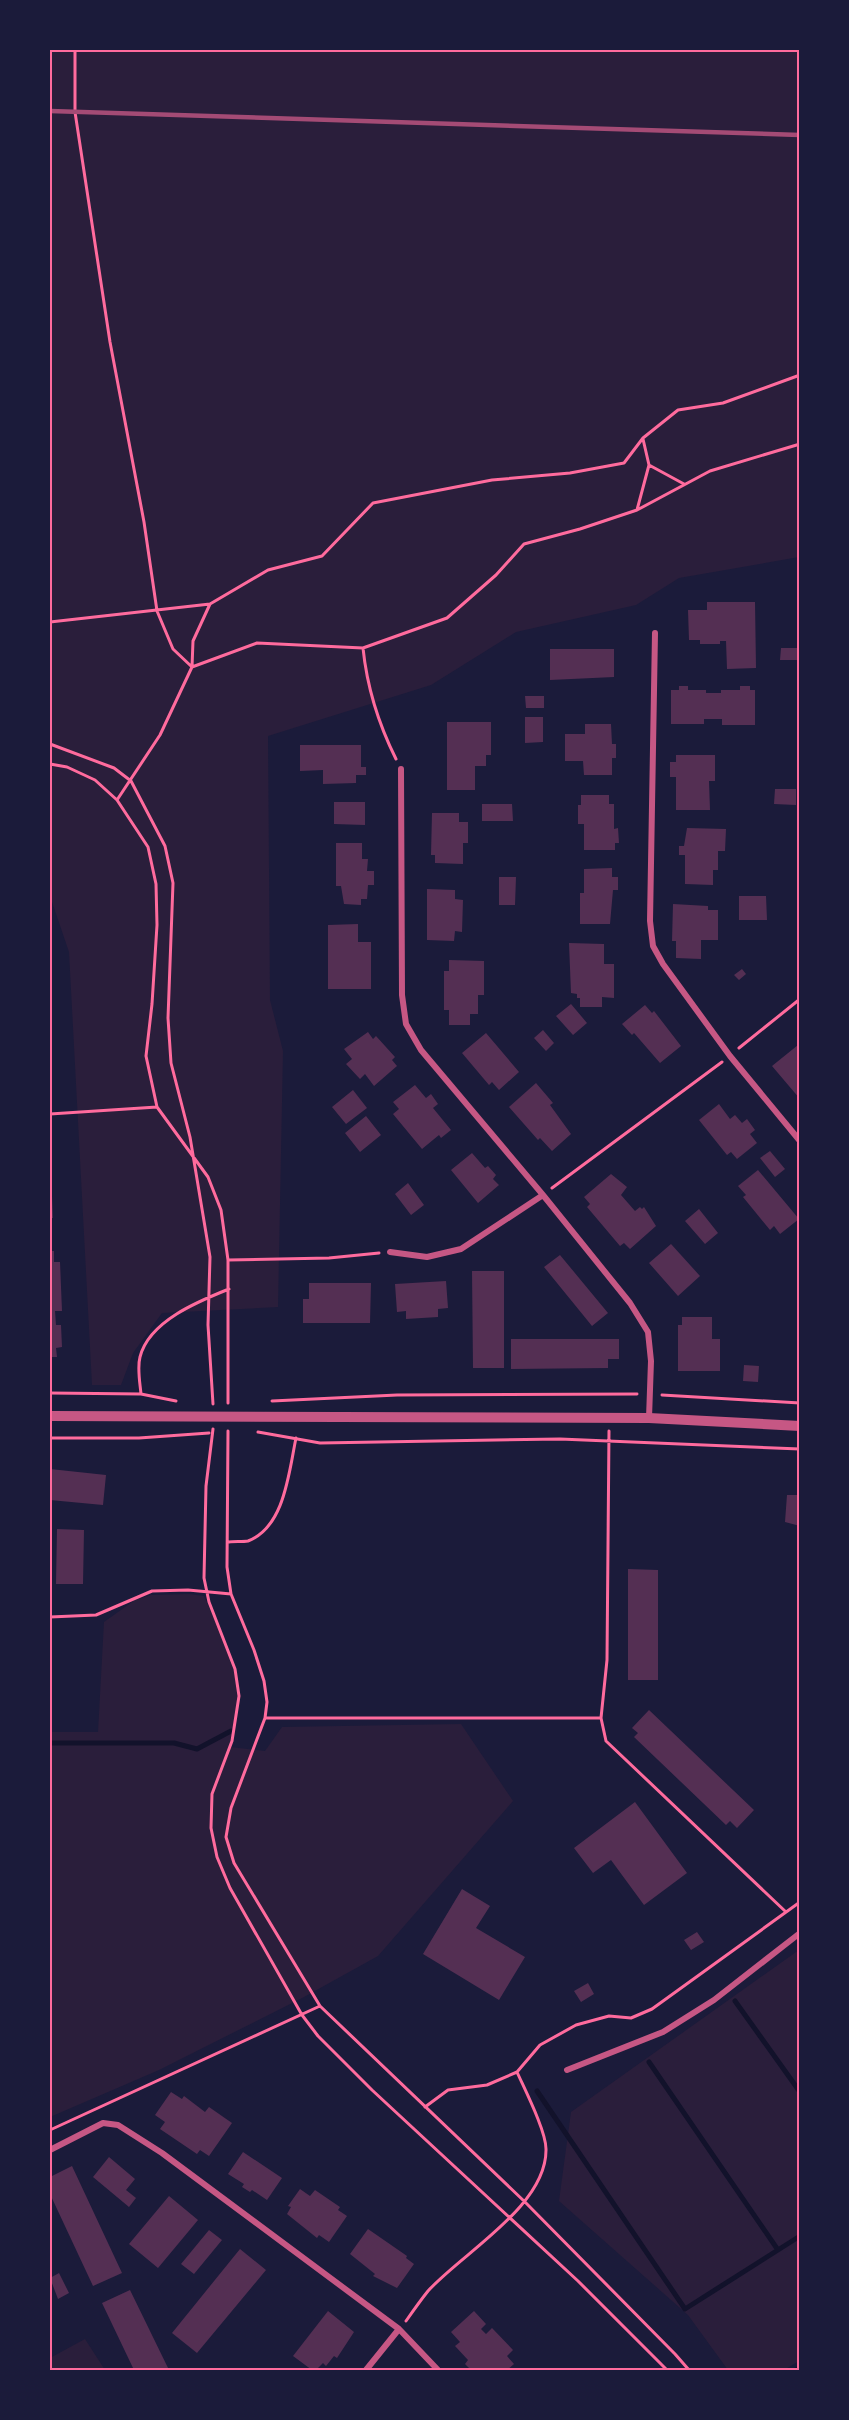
<svg xmlns="http://www.w3.org/2000/svg" width="849" height="2420" viewBox="0 0 849 2420" font-family="Ubuntu,sans-serif">
  <style>
    .green { fill: #2a1e3b }
    .lines { fill: none; stroke-linecap: round; stroke-linejoin: round }
    .stream { stroke: #12122b; stroke-width: 5 }
    .building { fill: #542f53 }
    .path { stroke: #ff6b9d; stroke-width: 3 }
    .minor { stroke: #c65784; stroke-width: 6 }
    .tertiary { stroke: #c65784; stroke-width: 10 }
    .rail { stroke: #a44b75; stroke-width: 4.5 }
    .neatline { fill: none; stroke: #ff6b9d; stroke-width: 2 }
  </style>
  <rect width="100%" height="100%" fill="#1b1b3a"/>
  <path class="green" d="M50 50H799V557L679 578 636 605 516 632 431 685 268 736 270 1000 283 1051 278 1307 162 1313 133 1353 121 1385H92L69 952 50 896Z
    M189 1594 204 1596C218 1628 237 1661 237 1697 237 1714 231 1731 230 1747L265 1751 282 1727 461 1724 513 1801 378 1956 304 1997 159 2070 50 2117V1732H98L104 1622 135 1600 151 1595Z
    M799 1950V2361L784 2370H728L688 2315 559 2201 571 2112Z
    M85 2339 105 2370H50V2358Z"/>
  <g class="lines">
    <path class="stream" d="M50 1743H174L197 1749 231 1731
      M735 2001 800 2092
      M649 2062 778 2250
      M537 2091 685 2309 800 2236
      M796 2370 800 2368"/>
  </g>
  <path class="building" d="M707 602H755L756 668 727 669 726 641H720V644H700V640H689L688 610H707Z
    M781 648H800L799 660H780Z
    M550 649H614V677L550 680Z
    M679 686H688V690H706V693H721V690H740V686H750V690H755V725H722V719H704V724H671V690H679Z
    M525 696H544V708H526Z
    M525 717H543V742L525 743Z
    M447 722H491V755H486V766H475V790H447Z
    M585 724H611L612 744H616V758H612V775H584L583 761H565V734H585Z
    M300 745H361V767H366V775H356V783L323 784V770L300 771Z
    M676 755H715V781H709L710 810H676V777H670V762H676Z
    M775 789H796V805L774 804Z
    M581 795H609V804H614V829L618 828 619 843H615V850H584V824H578V805H581Z
    M334 802H365V825L334 824Z
    M482 804H512L513 821H482Z
    M432 813H459V822H468V843H463V864L435 863V855H431Z
    M687 828 726 829 725 851H718V870H713V885L685 884V855H679V846H684Z
    M336 843H362V859H368L367 871H374V885H368L367 899H361V905L344 904 341 886H336Z
    M612 868V877H618V890H613L610 924H580V893H584V869Z
    M499 877H516L515 905H499Z
    M427 889 455 890V899L463 900 462 932 455 931 454 941 427 940Z
    M739 896H766L767 920H739Z
    M673 904 708 906V910H718V940H701V959L676 958V941H672Z
    M358 924V942H371V989H328V925Z
    M569 943 604 944V964H614V998L602 997V1007H580V998H577V994L571 993Z
    M449 960 484 961V995H478V1014H470V1025H449V1010H444V971H449Z
    M742 969 746 974 739 980 734 975Z
    M571 1004 587 1023 573 1035 556 1016Z
    M645 1005 652 1013 654 1011 681 1046 660 1063 634 1033 632 1035 622 1024Z
    M543 1030 554 1043 546 1051 534 1038Z
    M368 1032 373 1039 376 1036 395 1057 392 1060 397 1066 374 1086 365 1074 360 1079 346 1064 352 1059 344 1049Z
    M486 1033 519 1072 499 1090 492 1082 489 1085 462 1053Z
    M798 1045 800 1047V1099L772 1066Z
    M536 1083 553 1103 550 1105 571 1134 552 1151 540 1138 538 1140 509 1107Z
    M415 1085 426 1098 431 1094 438 1104 433 1108 451 1130 441 1138 439 1135 422 1149 393 1114 399 1109 393 1102Z
    M353 1090 367 1108 346 1124 332 1107Z
    M719 1104 730 1119 735 1115 742 1123 747 1119 755 1130 750 1134 757 1143 737 1159 731 1152 727 1155 699 1120Z
    M366 1116 381 1135 360 1152 345 1133Z
    M770 1151 785 1169 775 1177 760 1158Z
    M472 1153 485 1168 488 1166 496 1175 493 1179 499 1185 478 1203 451 1170Z
    M758 1170 799 1219 780 1234 774 1226 770 1230 743 1197 746 1195 738 1186Z
    M611 1174 627 1187 621 1195 635 1211 640 1207 642 1209 644 1207 656 1226 630 1249 624 1243 620 1246 587 1207 590 1204 584 1197Z
    M408 1183 424 1205 411 1215 395 1194Z
    M52 1196 53 1218H50V1197Z
    M699 1209 718 1233 705 1244 685 1221Z
    M671 1244 700 1276 678 1296 649 1263Z
    M50 1251H54V1262H60L62 1311H55L56 1325H61L62 1347 56 1348 57 1357H50Z
    M560 1255 608 1313 592 1326 544 1267Z
    M472 1271H504V1368H473Z
    M446 1281 448 1308 438 1309V1317L406 1319V1311L397 1312 395 1284Z
    M309 1283H371L370 1323H303V1299H309Z
    M682 1317H712V1339H720V1371H678V1325H682Z
    M511 1339H619V1359H608V1368L511 1369Z
    M744 1365 759 1366 758 1382 743 1381Z
    M50 1469 106 1475 103 1505 50 1500Z
    M787 1495H800V1526L785 1522Z
    M57 1529 84 1530 83 1584H56Z
    M628 1569 658 1570V1680H628Z
    M649 1710 754 1810 737 1828 730 1821 726 1825 634 1737 638 1733 632 1728Z
    M635 1802 687 1873 644 1905 611 1860 593 1873 574 1848Z
    M462 1889 490 1906 476 1928 525 1957 499 2000 423 1954Z
    M697 1932 704 1942 691 1950 684 1940Z
    M588 1983 594 1994 581 2002 574 1991Z
    M171 2092 182 2099 184 2096 205 2112 209 2107 232 2123 209 2156 200 2150 197 2154 160 2129 165 2122 155 2115Z
    M243 2152 282 2178 267 2200 252 2190 250 2192 242 2187 244 2184 228 2174Z
    M109 2157 135 2179 126 2190 136 2198 129 2207 93 2177Z
    M72 2166 122 2273 93 2286 50 2194V2177Z
    M300 2189 310 2196 315 2190 340 2207 338 2210 347 2216 329 2242 319 2235 317 2238 287 2214 291 2207 288 2206Z
    M169 2196 198 2220 158 2268 129 2244Z
    M368 2229 407 2256 406 2258 414 2264 397 2288 373 2276 375 2274 350 2254Z
    M209 2230 222 2240 194 2274 181 2264Z
    M240 2249 266 2270 197 2353 172 2333Z
    M59 2273 69 2293 58 2299 50 2278Z
    M130 2290 169 2370H134L102 2303Z
    M328 2311 354 2332 337 2358 334 2356 326 2366 323 2363 316 2370H312L293 2356Z
    M474 2311 486 2324 481 2329 486 2334 492 2328 513 2350 507 2356 514 2364 507 2370H471L465 2364 468 2360 455 2346 460 2342 451 2332Z"/>
  <g class="lines">
    <path class="path" d="M75 50V112L110 342 144 522 157 611 173 649 192 667
      M649 465 684 484
      M637 510 649 465 643 439
      M50 622 210 604 268 570 322 556 373 503 492 480 570 473 624 463 643 438 678 410 723 403 800 375
      M363 648C367 687 379 725 396 759
      M192 667 257 643 363 648 447 618 496 575 524 544 580 529 637 510 710 471 800 444
      M50 744 114 768 131 781 165 846 173 883 168 1018 171 1063 190 1137 210 1257 208 1325 213 1404
      M50 764 67 767 95 780 117 800 148 847 156 884 157 925 152 1004 146 1056 157 1107 208 1177 221 1210 228 1260V1403
      M117 800 160 735 192 667 193 641 210 604
      M739 1048 800 999
      M50 1114 157 1107
      M552 1188 722 1062
      M228 1260 329 1258 379 1253
      M50 1393 141 1394 176 1401
      M141 1394C140 1383 137 1368 140 1357 149 1321 199 1301 229 1289
      M662 1395 800 1403
      M272 1401 397 1395 637 1394
      M213 1429 206 1486 204 1578 209 1602 235 1669 239 1696 232 1741 212 1794 211 1828 217 1857 230 1888 302 2015 318 2036 372 2090 578 2281 667 2370
      M228 1431 227 1567 231 1594 254 1650 264 1681 267 1702 265 1718 231 1808 226 1837 234 1863 320 2006 525 2202 675 2354 689 2370
      M609 1431 607 1660 601 1718 606 1741 786 1912
      M258 1432 320 1443 560 1439 800 1449
      M50 1438H139L209 1433
      M229 1542C234 1541 242 1542 248 1541 285 1527 289 1471 296 1438
      M50 1617 96 1615 152 1591 188 1590 231 1594
      M265 1718H601
      M425 2107 448 2090 487 2085 517 2072 540 2045 576 2025 609 2016 631 2018 652 2009 800 1902
      M50 2130 320 2006
      M406 2321C413 2311 420 2301 428 2291 462 2253 547 2206 546 2149 546 2131 525 2090 517 2072"/>
    <path class="minor" d="M655 633 650 921 653 946 663 964 730 1056 800 1141
      M401 769 402 995 406 1024 421 1050 543 1195 630 1303 648 1332 651 1361 649 1418
      M390 1252 427 1257 461 1249 543 1195
      M567 2070 663 2032 714 2000 800 1933
      M50 2150 103 2123 118 2125 162 2153 399 2329 438 2370
      M366 2370 399 2329"/>
    <path class="tertiary" d="M50 1416 649 1418 800 1426"/>
    <path class="rail" d="M50 111 800 135"/>
  </g>
  <rect width="849" height="2420" fill="none" stroke="#1b1b3a" stroke-width="102"/>
  <rect x="51" y="51" width="747" height="2318" class="neatline"/>
</svg>
